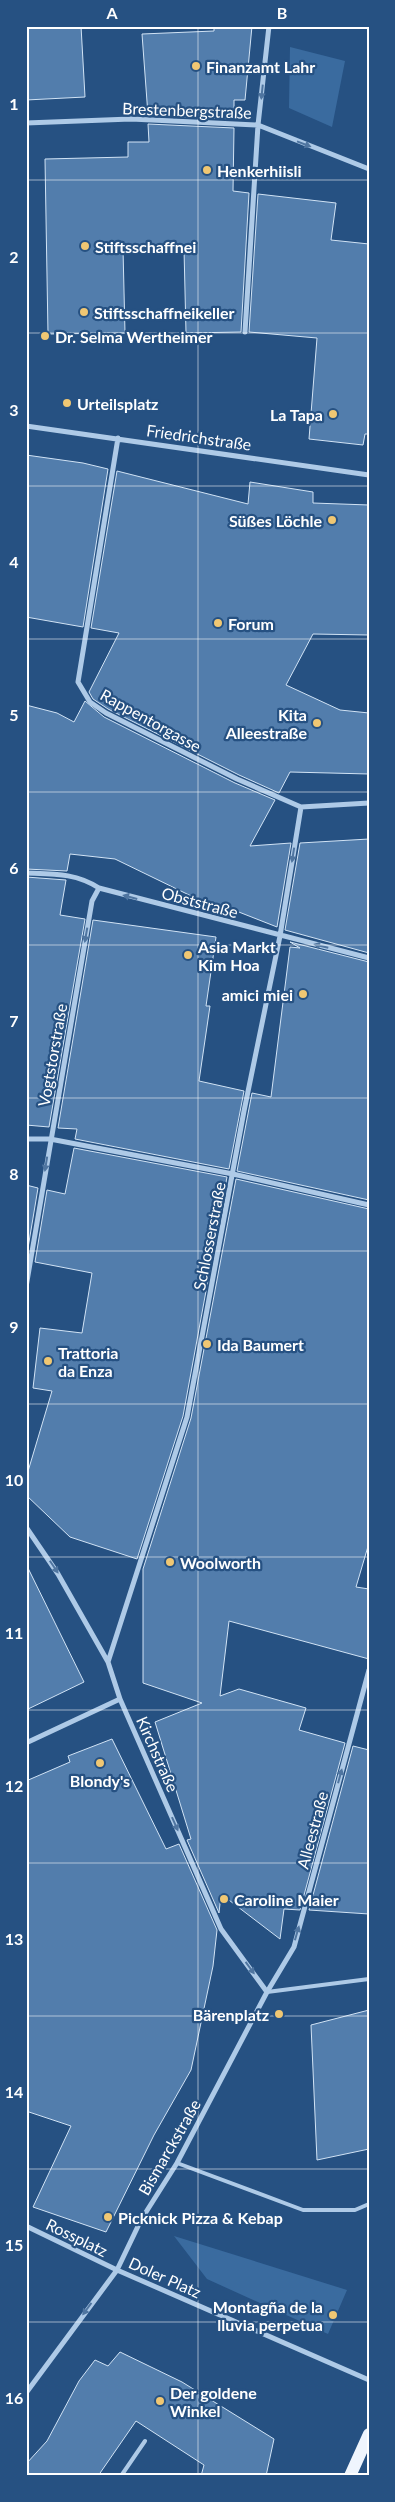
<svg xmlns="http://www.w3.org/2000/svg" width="395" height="2502" viewBox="0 0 395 2502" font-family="Lato,sans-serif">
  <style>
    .green { fill: #3a6b9f }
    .building { fill: #527dac; stroke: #d1e3f5 }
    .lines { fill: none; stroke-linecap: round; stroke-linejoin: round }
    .lane { stroke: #aecae7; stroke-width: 4 }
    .street { stroke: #aecae7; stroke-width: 5 }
    .primary { stroke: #eff5fd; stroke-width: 12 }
    .oneway { fill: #4f75a0 }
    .grid { fill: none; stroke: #fff; stroke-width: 1; stroke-opacity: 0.55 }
    .poi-dot { fill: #f0c773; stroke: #265182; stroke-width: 2 }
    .labels { text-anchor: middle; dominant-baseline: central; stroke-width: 4.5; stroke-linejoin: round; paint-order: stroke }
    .poi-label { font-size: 16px; font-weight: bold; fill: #fff; stroke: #265182; text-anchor: start }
    .street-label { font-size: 16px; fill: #fff; stroke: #265182 }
    .neatline { fill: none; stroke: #fff; stroke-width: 2 }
    .grid-label { font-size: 16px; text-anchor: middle; font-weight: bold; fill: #fff }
  </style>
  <rect width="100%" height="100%" fill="#265182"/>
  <path class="green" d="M290 47 345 61 332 127 289 108Z
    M174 2236 347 2290 328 2334 207 2279Z"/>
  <path class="building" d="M26 26H81L85 97 26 100Z
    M214 26H252L245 100H234V119L148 115 142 34 214 31Z
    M148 124 234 128 233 191 249 193 241 332 186 333 184 249H123L125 333 48 334 45 159 128 157V142H149Z
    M258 194 336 203 331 240 369 244V434H365L363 445 309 439 317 338 249 332Z
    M26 455 83 463 108 469 83 627 26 617Z
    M117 471 248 504 250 482 313 492V503L369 505V635L313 634 286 685 340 710 369 713V774L290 772 279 793 239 775 108 709 93 699 89 692 119 633 91 628Z
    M85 701 104 717 235 783 275 800 250 846 291 843 277 927 221 905 220 910 115 859 70 854 67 871 26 869V705L57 713 74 722Z
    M369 839V953L285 930 300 843Z
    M26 877 66 880 60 915 85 919 49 1127 26 1125Z
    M93 920 216 937 206 1006H210L199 1081 244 1091 229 1169 75 1139 77 1129 58 1128Z
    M290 942 369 962V1200L237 1171 252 1093 271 1097 290 947 300 948Z
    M74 1148 227 1177 183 1416 137 1559 70 1537 26 1495V1478L52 1391 33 1388 40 1328 82 1333 92 1273 35 1262 47 1190 65 1194Z
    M236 1179 369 1209V1543L356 1587 369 1589V1659L229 1621 220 1696 239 1689 306 1708 299 1730 345 1743 300 1910 284 1909 280 1939 221 1894 219 1913 187 1840 191 1839 155 1722 202 1703 143 1683V1569L191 1418Z
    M26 1185 38 1188 26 1260Z
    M26 1564 84 1682 26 1710Z
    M112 1739 166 1849 179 1844 217 1930 213 1966 191 2070 154 2135 106 2232 33 2207 71 2126 26 2111V1781L70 1762 68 1756Z
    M353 1746 369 1750V1914L309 1910Z
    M369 2010V2149L317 2160 311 2025Z
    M120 2352 182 2382 274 2439 266 2476H201L204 2465 136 2421 98 2476H26V2464L47 2441 79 2381 95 2360 108 2366Z"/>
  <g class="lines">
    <path class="lane" d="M267 1992 369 1979
      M177 2163 303 2210H355L369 2204
      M121 2476 145 2441"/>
    <path class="street" d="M26 123 131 119 258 125 369 169
      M245 332 258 125 269 26
      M26 426 369 475
      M118 438 78 682 90 702 106 713 237 779 301 807 369 803
      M26 873C54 874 76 873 99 888L369 958
      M26 1139H50L233 1174 369 1205
      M26 1287 92 901 99 888
      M26 1527 58 1574 108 1662 120 1699 221 1929 267 1992
      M108 1662 187 1417 244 1111 280 936 301 807
      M26 1743 120 1699
      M26 2226 117 2270 369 2380
      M26 2393 117 2270 141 2220 177 2163 267 1992 294 1947 369 1670"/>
    <path class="primary" d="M350 2476 369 2434"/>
  </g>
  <defs><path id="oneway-solid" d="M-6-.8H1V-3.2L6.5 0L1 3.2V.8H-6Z" transform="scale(1.25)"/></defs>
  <g class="oneway">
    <use href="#oneway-solid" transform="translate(262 92) rotate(96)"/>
    <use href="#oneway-solid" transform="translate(304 144) rotate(21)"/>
    <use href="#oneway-solid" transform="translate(293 855) rotate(99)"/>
    <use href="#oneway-solid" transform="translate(130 897) rotate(-165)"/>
    <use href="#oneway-solid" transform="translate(86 935) rotate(100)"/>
    <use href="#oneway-solid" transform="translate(321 946) rotate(-166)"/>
    <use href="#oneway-solid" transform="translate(46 1164) rotate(99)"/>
    <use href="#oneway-solid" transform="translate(54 1567) rotate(56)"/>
    <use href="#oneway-solid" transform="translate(340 1776) rotate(-75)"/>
    <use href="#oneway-solid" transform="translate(175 1824) rotate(66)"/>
    <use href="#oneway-solid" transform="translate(297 1933) rotate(-74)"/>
    <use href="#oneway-solid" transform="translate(250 1968) rotate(54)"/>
    <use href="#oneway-solid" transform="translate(87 2309) rotate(126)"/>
  </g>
  <path class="grid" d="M198 26V2476M26 180H369M26 333H369M26 486H369M26 639H369M26 792H369M26 945H369M26 1098H369M26 1251H369M26 1404H369M26 1557H369M26 1710H369M26 1863H369M26 2016H369M26 2169H369M26 2322H369"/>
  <g class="poi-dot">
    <circle cx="196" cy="66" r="5"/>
    <circle cx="207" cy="170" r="5"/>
    <circle cx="85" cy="246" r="5"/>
    <circle cx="84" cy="312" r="5"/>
    <circle cx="45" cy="336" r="5"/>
    <circle cx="67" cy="403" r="5"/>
    <circle cx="333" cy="414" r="5"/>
    <circle cx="332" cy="520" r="5"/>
    <circle cx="218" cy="623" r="5"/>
    <circle cx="317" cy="723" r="5"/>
    <circle cx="188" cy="955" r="5"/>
    <circle cx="303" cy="994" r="5"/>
    <circle cx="207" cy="1344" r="5"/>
    <circle cx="48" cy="1361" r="5"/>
    <circle cx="170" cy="1562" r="5"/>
    <circle cx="100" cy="1763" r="5"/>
    <circle cx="224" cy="1899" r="5"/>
    <circle cx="279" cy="2014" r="5"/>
    <circle cx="108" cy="2217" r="5"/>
    <circle cx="333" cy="2315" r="5"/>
    <circle cx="160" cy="2401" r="5"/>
  </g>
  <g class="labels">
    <g class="poi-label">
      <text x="206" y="66">Finanzamt Lahr</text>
      <text x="217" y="170">Henkerhiisli</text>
      <text x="95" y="246">Stiftsschaffnei</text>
      <text x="94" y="312">Stiftsschaffneikeller</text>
      <text x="55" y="336">Dr. Selma Wertheimer</text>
      <text x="77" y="403">Urteilsplatz</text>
      <text x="323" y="414" text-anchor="end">La Tapa</text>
      <text x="322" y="520" text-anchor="end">Süßes Löchle</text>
      <text x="228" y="623">Forum</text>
      <text x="307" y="714" text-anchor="end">Kita<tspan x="307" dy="18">Alleestraße</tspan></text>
      <text x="198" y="946">Asia Markt<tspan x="198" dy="18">Kim Hoa</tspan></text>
      <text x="293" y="994" text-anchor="end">amici miei</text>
      <text x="217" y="1344">Ida Baumert</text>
      <text x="58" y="1352">Trattoria<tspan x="58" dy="18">da Enza</tspan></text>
      <text x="180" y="1562">Woolworth</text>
      <text x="100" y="1780" text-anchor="middle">Blondy's</text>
      <text x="234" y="1899">Caroline Maier</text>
      <text x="269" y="2014" text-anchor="end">Bärenplatz</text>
      <text x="118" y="2217">Picknick Pizza &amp; Kebap</text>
      <text x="323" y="2306" text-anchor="end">Montagña de la<tspan x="323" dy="18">lluvia perpetua</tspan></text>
      <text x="170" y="2392">Der goldene<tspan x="170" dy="18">Winkel</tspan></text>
    </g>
    <g class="street-label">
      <text transform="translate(187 110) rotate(2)">Brestenbergstraße</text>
      <text transform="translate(199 437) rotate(8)">Friedrichstraße</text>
      <text transform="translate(151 720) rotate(29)">Rappentorgasse</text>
      <text transform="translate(200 902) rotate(15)">Obststraße</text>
      <text transform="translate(52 1055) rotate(-80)">Vogtstorstraße</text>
      <text transform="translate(209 1236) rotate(-79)">Schlosserstraße</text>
      <text transform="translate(158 1754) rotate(66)">Kirchstraße</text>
      <text transform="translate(312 1830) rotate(-75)">Alleestraße</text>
      <text transform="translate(169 2147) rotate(-60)">Bismarckstraße</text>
      <text transform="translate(77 2237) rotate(26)">Rossplatz</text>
      <text transform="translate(165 2277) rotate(24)">Doler Platz</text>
    </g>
  </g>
  <rect width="395" height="2502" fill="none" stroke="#265182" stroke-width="55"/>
  <rect x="28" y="28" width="340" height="2446" class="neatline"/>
  <g class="grid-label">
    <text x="112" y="19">A</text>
    <text x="282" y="19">B</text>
    <text x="14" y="110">1</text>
    <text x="14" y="263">2</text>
    <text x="14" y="416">3</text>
    <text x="14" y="568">4</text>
    <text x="14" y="721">5</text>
    <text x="14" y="874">6</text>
    <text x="14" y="1027">7</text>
    <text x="14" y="1180">8</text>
    <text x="14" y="1333">9</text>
    <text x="14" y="1486">10</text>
    <text x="14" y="1639">11</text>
    <text x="14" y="1792">12</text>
    <text x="14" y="1945">13</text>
    <text x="14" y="2098">14</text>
    <text x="14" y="2251">15</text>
    <text x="14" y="2404">16</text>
  </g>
</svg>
